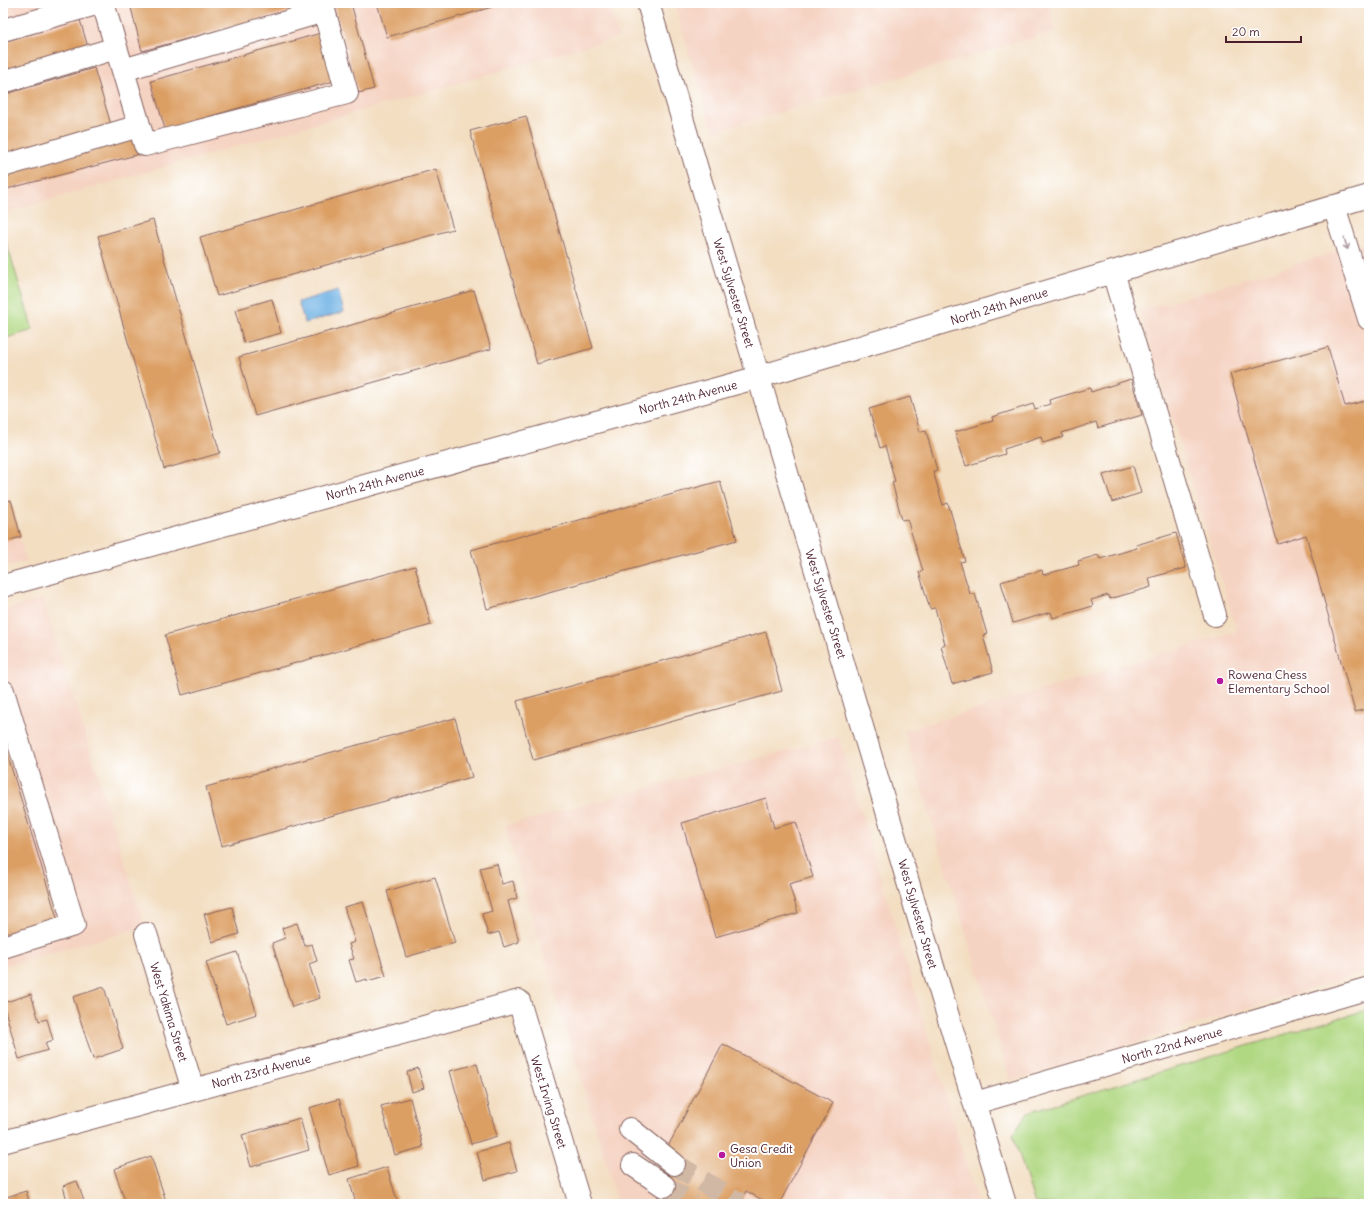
<svg xmlns="http://www.w3.org/2000/svg" width="1372" height="1207" viewBox="0 0 1372 1207" font-family="Delius,sans-serif">
  <style>
    .built { fill: #f5d3c2 }
    .green { fill: #b0d882; stroke: #7d7c56 }
    .water { fill: #6fb2e4; stroke: #5c6888 }
    .building { fill: #dc9f64 }
    .lines { fill: none; stroke-linecap: round; stroke-linejoin: round }
    .minor-tunnel { stroke: #d1b8a4; stroke-width: 22; stroke-dasharray: 22 11; stroke-linecap: butt }
    .minor-casing { stroke: #856260; stroke-width: 24 }
    .minor { stroke: #fff; stroke-width: 22 }
    .oneway { stroke: #ae9aa0 }
    .poi-dot { fill: #b5179e; stroke: #fff; stroke-width: 1.5 }
    .labels { text-anchor: middle; dominant-baseline: central; stroke-width: 4; stroke-linejoin: round; paint-order: stroke }
    .street-label { font-size: 12px; fill: #4a1f2b; stroke: #fff }
    .poi-label { font-size: 12px; fill: #4a1f2b; stroke: #fff; text-anchor: start }
  </style>
  <rect width="100%" height="100%" fill="#fff"/>
  <filter id="ink" filterUnits="userSpaceOnUse"><feTurbulence type="fractalNoise" baseFrequency=".025" numOctaves="2"/><feDisplacementMap in="SourceGraphic" scale="8" xChannelSelector="R" yChannelSelector="G"/><feConvolveMatrix kernelMatrix="1 2 1 2 8 2 1 2 1" color-interpolation-filters="sRGB"/></filter>
  <filter id="wash" filterUnits="userSpaceOnUse"><feTurbulence type="fractalNoise" baseFrequency=".012" numOctaves="4" result="noise"/><feDisplacementMap in="SourceGraphic" scale="16" xChannelSelector="R" yChannelSelector="G"/><feGaussianBlur stdDeviation="0.9" result="paint"/><feColorMatrix in="noise" values="0 0 0 0 0 0 0 0 0 0 0 0 0 0 0 0 0 1.4 0 .05"/><feComposite in="paint" operator="in"/></filter>
  <g filter="url(#wash)">
    <rect width="100%" height="100%" fill="#f3dec2"/>
    <path class="built" d="M3 3H608L619 37 3 213Z
      M674 3H1048L1056 31 713 132Z
      M1369 242V971L1011 1081 904 731 1237 631 1139 311Z
      M3 481 26 561 3 567Z
      M43 599 145 927 3 966V610Z
      M839 737 978 1204H618L505 826Z"/>
    <path class="green" d="M3 231 33 330 3 339Z
      M1369 1009V1204H1035L1013 1135 1028 1112Z"/>
    <path class="water" d="M338 290 344 312 305 323 298 302Z"/>
    <g id="blocks">
      <path class="building" d="M132 3H312V5L142 51 130 4Z
        M334 3H351L374 89 358 93Z
        M377 3H506L387 37Z
        M80 20 88 47 3 72V42Z
        M321 33 334 81 165 129 151 81Z
        M94 68 112 128 3 160V95Z
        M526 116 593 348 537 364 470 131Z
        M136 138 140 154 3 190V174Z
        M436 169 453 229 217 296 200 237Z
        M153 220 220 453 164 469 98 236Z
        M474 290 491 349 255 416 239 357Z
        M272 299 281 333 244 343 235 310Z
        M1328 347 1345 406 1369 400V708L1355 712 1306 535 1278 544 1230 374Z
        M1131 379 1142 415 1098 428 1096 422 1062 433 1063 437 1043 443 1041 437 1004 449 1005 454 966 466 955 432 993 421 992 417 1033 404 1035 409 1050 404 1049 400 1090 388 1091 392Z
        M910 397 920 432 926 431 937 470 933 471 943 505 948 503 965 561 960 562 970 594H975L987 634 983 635 993 672 952 684 941 646 945 644 935 608 930 609 919 572 923 571 907 519 902 520 892 482 895 481 885 446 880 448 869 409Z
        M1133 466 1141 493 1112 502 1103 475Z
        M720 481 737 540 487 609 471 550Z
        M11 500 21 537 3 542V502Z
        M1176 533 1186 568 1149 578 1151 587 1110 599 1108 595 1091 600 1093 606 1053 618 1051 612 1013 623 1001 582 1042 570 1043 575 1079 565 1078 561 1098 555 1100 559 1137 548 1136 545Z
        M415 566 431 625 182 695 165 635Z
        M766 632 782 691 533 760 517 701Z
        M455 718 472 777 222 846 206 787Z
        M3 740 58 921 3 937Z
        M766 798 774 828 796 822 813 877 789 884 798 913 715 937 682 823Z
        M497 864 502 884 513 881 517 898 508 901 519 942 504 947 499 932 488 935 482 914 492 911 480 868Z
        M435 877 455 943 406 957 387 891Z
        M363 902 386 976 367 981V979L356 982 349 960 354 959 349 944 355 942 344 907Z
        M232 907 239 934 212 942 204 914Z
        M297 923 305 946 312 944 317 961 309 964 320 998 292 1007 272 943 285 938 282 928Z
        M237 952 257 1014 226 1024 206 962Z
        M104 987 123 1049 93 1059 73 997Z
        M31 994 39 1021 47 1019 53 1040 45 1043 48 1050 19 1059 3 1003Z
        M723 1044 833 1103 779 1204H770L746 1191 740 1204H654L679 1155 667 1148Z
        M477 1064 497 1136 471 1144 450 1071Z
        M418 1068 424 1088 412 1092 407 1072Z
        M410 1098 423 1147 395 1155 381 1106Z
        M339 1099 359 1166 329 1175 309 1108Z
        M300 1118 309 1150 251 1167 242 1135Z
        M509 1143 517 1171 485 1180 477 1152Z
        M151 1156 167 1204H126L114 1169Z
        M387 1167 398 1204H356L349 1179Z
        M77 1181 85 1204H68L63 1186Z
        M26 1191 30 1204H3V1198Z"/>
    </g>
  </g>
  <g filter="url(#ink)">
    <use href="#blocks" fill-opacity="0" stroke="#856260" stroke-width="1"/>
    <g class="lines">
      <path class="minor-tunnel" d="M674 1164 740 1204
        M664 1186 693 1204"/>
      <defs>
        <path id="minor" d="M103 3 145 145 347 93 322 3
          M648 3 934 970 1005 1204
          M3 30 100 3
          M123 70 324 11
          M3 82 116 48
          M3 166 139 126
          M1334 206 1369 319
          M1113 272 1215 615
          M3 586 759 377 1369 196
          M3 691 74 925 3 947
          M146 934 193 1090
          M975 1103 1369 988
          M630 1129 674 1164
          M3 1142 519 1001 580 1204
          M633 1165 664 1186"/>
      </defs>
      <use href="#minor" class="minor-casing"/>
      <use href="#minor" class="minor"/>
    </g>
    <defs><path id="oneway-shaft" d="M-6 0H5M1.5-3L5.5 0L1.5 3" fill="none" stroke-width="1.6" stroke-linecap="round" stroke-linejoin="round"/></defs>
    <use class="oneway" href="#oneway-shaft" transform="translate(1346 244) rotate(73)"/>
  </g>
  <g class="poi-dot">
    <circle cx="1220" cy="681" r="4"/>
    <circle cx="722" cy="1155" r="4"/>
  </g>
  <g class="labels">
    <g class="street-label">
      <text transform="translate(734 293) rotate(73)">West Sylvester Street</text>
      <text transform="translate(999 306) rotate(-17)">North 24th Avenue</text>
      <text transform="translate(688 397) rotate(-15)">North 24th Avenue</text>
      <text transform="translate(375 483) rotate(-15)">North 24th Avenue</text>
      <text transform="translate(826 604) rotate(73)">West Sylvester Street</text>
      <text transform="translate(918 914) rotate(74)">West Sylvester Street</text>
      <text transform="translate(169 1012) rotate(73)">West Yakima Street</text>
      <text transform="translate(1172 1045) rotate(-16)">North 22nd Avenue</text>
      <text transform="translate(261 1071) rotate(-15)">North 23rd Avenue</text>
      <text transform="translate(549 1102) rotate(73)">West Irving Street</text>
    </g>
    <g class="poi-label">
      <text x="1228" y="674">Rowena Chess<tspan x="1228" dy="14">Elementary School</tspan></text>
      <text x="730" y="1148">Gesa Credit<tspan x="730" dy="14">Union</tspan></text>
    </g>
  </g>
  <rect width="1372" height="1207" fill="none" stroke="#fff" stroke-width="16"/>
  <path d="M1226 36v6h75v-6" fill="none" stroke="#4a1f2b" stroke-width="2"/>
  <text x="1232" y="36" font-size="12" fill="#4a1f2b" stroke="#ffffff" stroke-width="3" paint-order="stroke">20 m</text>
</svg>
